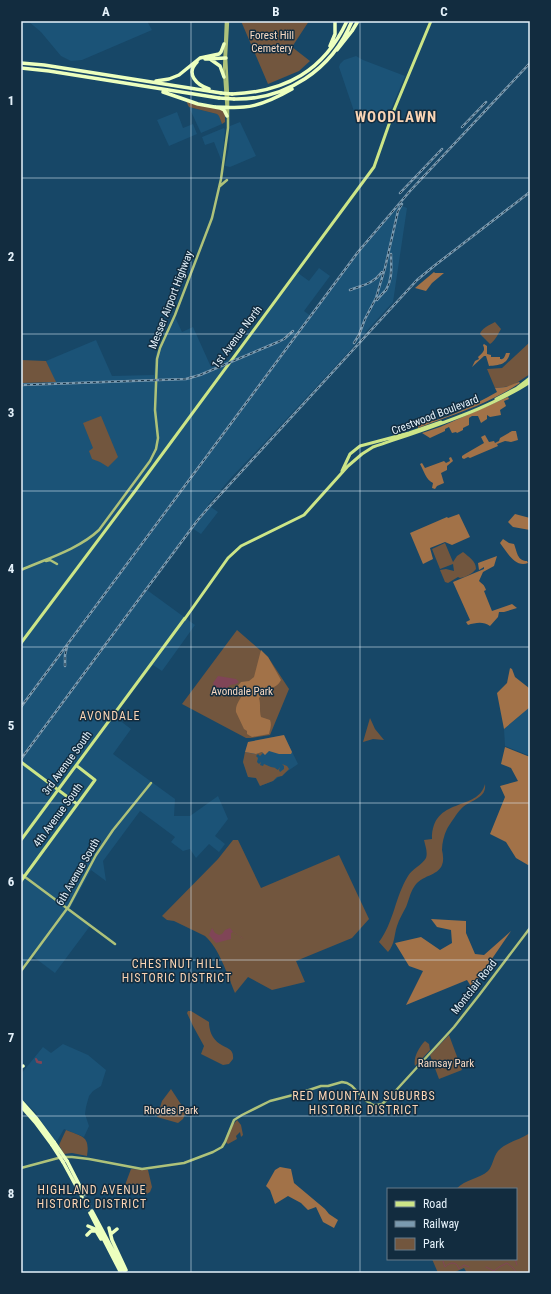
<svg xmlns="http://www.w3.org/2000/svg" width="551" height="1294" viewBox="0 0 551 1294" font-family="'Roboto Condensed',sans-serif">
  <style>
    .built { fill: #1b5377 }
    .green { fill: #72563e }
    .forest { fill: #a27248 }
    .water { fill: #804557 }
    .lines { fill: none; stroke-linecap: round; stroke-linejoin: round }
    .stream { stroke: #804557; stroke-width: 1 }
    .canal { stroke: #804557; stroke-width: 2 }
    .highway-tunnel { stroke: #36617d; stroke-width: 3.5; stroke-dasharray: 3.5 2; stroke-linecap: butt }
    .secondary { stroke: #aec27a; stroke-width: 2.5 }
    .primary { stroke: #cce587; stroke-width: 3 }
    .highway { stroke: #ecffbe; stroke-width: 3.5 }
    .rail-casing { stroke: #7b9aaf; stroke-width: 2.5 }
    .rail { stroke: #122c3f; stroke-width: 1; stroke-dasharray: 3; stroke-linecap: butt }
    .highway-bridge { stroke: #ecffbe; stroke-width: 3.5 }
    .grid { fill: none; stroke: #e5f2fb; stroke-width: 1; stroke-opacity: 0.55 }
    .labels { text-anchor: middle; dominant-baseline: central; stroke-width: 3; stroke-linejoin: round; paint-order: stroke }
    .park-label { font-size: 11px; fill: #f7d9c2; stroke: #122c3f }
    .street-label { font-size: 11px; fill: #e5f2fb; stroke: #122c3f }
    .neighbourhood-label { font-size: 12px; letter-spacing: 1px; fill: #fad4b4; stroke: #122c3f }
    .district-label { font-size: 15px; font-weight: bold; letter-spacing: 1px; fill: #fad4b4; stroke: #122c3f }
    .neatline { fill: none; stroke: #e5f2fb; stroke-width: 1.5 }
    .grid-label { font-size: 13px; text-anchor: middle; font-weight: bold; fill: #e5f2fb }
  </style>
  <rect width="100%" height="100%" fill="#174767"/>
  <path class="built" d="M28 21H147L152 30 82 60 71 61 61 56 41 32Z
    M356 56 363 60 405 76 391 109 358 123 339 67 340 64 344 60Z
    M189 107 217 114 219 116 222 124 201 133Z
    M177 112 183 128 193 124 197 134 169 146 157 120Z
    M240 122 256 156 230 167 225 166 229 147 230 126Z
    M224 128 225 130 222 162 214 142 205 145 202 137Z
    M400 205 407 208 393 302 353 346V347L267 440 230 479 208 505 218 512 201 534 192 528 147 590 195 625 162 671 153 665 114 716 131 729 113 754 175 799 174 816H190L218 796 228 819 215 836 225 844 219 852 209 844 196 858 190 849 183 851 171 842 175 837 140 811 103 861 106 881 91 870 69 910 90 926 55 973 31 955 21 969V383L55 382 46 361 96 340 112 376 154 375 156 354 175 317 182 332 193 327 211 367 235 357 298 273 309 281 319 268 330 276 304 311 311 316 347 268 375 233Z
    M530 707V756L505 746 504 729Z
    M284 735 298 764 273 781 260 786 256 778 248 777 243 762 248 742Z
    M63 1044 88 1055 106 1070 101 1086 93 1091 89 1096 86 1107 85 1114 89 1126 84 1137 64 1129 57 1141H55L35 1112 21 1098V1074L43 1047 51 1053Z"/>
  <path class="green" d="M241 21H309L292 47 310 61 299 71 268 84Z
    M186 101 222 109 225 114V122L222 124 219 116 217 114 189 107Z
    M495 322 501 329C498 334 495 341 490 344L480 334C481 329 489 325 495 322Z
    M530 342V374L512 386 495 388 487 369 502 368Z
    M21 360 46 361 56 382 21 383Z
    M101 416 118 457 108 467 100 462 92 459 89 451 93 448 83 423Z
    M445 543 453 562 457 556 463 552C469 557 476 561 476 569 472 574 466 577 460 578L458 577 448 583 445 582 440 570 446 569 454 571 453 564 440 569 432 549Z
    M237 630 268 657 289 689 270 735 251 738H246L182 704Z
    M370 718 375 729 384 740 373 739 363 742Z
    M245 752 255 754 262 752 263 753 260 756 258 754 256 756 258 758 257 762 259 764 261 762 260 765 263 766 264 764 271 767 276 768H275L278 770 280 767 279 770 280 772 284 769V766L282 764 287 766 289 769 282 776 277 777 273 781 260 786 256 778 248 777 243 762Z
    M485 784C487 799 469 800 461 809 457 813 450 824 447 829 444 835 442 843 442 850 443 855 444 860 442 865 438 876 421 875 414 887 410 893 409 900 406 907 403 913 399 919 397 926 394 935 395 944 388 952L379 942C394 922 395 897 408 876 412 869 422 865 426 858 428 852 425 845 424 840L432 839C432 796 478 812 485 784Z
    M233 840H238L261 888 339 855 369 919 352 938 296 961 305 982 272 990 248 977 235 993C228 976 219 948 205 936L174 921 167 920 162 916 218 859Z
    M188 1011H191L209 1022C209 1030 212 1039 220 1044 227 1049 234 1048 233 1059L229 1064 223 1065 201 1054 204 1046 193 1026 187 1013Z
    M449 1035 462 1070 439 1079 430 1055Z
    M425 1041 429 1044 430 1050 415 1066C413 1058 419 1047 425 1041Z
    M171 1089 186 1112 183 1119 178 1123 157 1117 162 1101Z
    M237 1120 241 1125 243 1135 241 1137 240 1132 236 1136 237 1139 228 1144 225 1141 233 1125Z
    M66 1130C83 1137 90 1136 87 1156L72 1153 64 1154 59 1145Z
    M530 1133V1273H467L464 1268 453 1273H438L432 1259H516V1189H456C466 1179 479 1179 488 1171 493 1166 493 1157 498 1151 506 1142 520 1140 530 1133Z
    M131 1169 148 1170 152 1187 150 1192 145 1195H139L135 1190 125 1185Z"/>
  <path class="forest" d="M434 272 435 273H444L432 283 426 291 415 288Z
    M484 344 487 346V354L491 355V357H500V359C504 360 505 356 506 353H510C507 365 499 365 489 366L486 356H484L472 367 475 361 479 359 478 357C482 353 486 351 483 345Z
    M519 382 520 383C489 404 453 415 418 428V424C446 420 472 406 497 392L495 388 506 387Z
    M508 397 509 399 504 401 506 406 500 410 501 415 490 417 487 415V419L481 423 478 416H472L469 418V425L463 428V430L457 433 456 432 452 433 449 427 445 429V431L430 438 422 433 440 427Z
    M512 431H516L518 440 511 442 505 441 497 444 498 446C489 450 479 454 470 458L468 457 464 459 462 458V456L465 454 484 443 481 437 485 435 489 442 494 441 495 443 499 441 500 438Z
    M451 457 453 461 447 466V470L441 473 444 483 437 486 435 489 432 488 433 483C426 480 424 471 420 464L422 463 425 468 444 461 446 463 450 461 449 458Z
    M459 514 470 537 452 545 445 542 430 548 433 559 423 564 410 533 447 517 448 518Z
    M515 514 530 518V530L513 527 508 522Z
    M503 539 509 543 514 544C517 551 517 561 527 561L528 563C515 568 507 552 500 543Z
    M497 556 494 566 483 572 479 581C483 585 484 584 486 590L484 591 492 611 512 604 517 608 504 612H499L498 617 490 626C483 621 475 623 468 625L466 622 470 620 453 582 484 569V567L479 570 478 563Z
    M261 650 268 657 281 680C278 687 271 688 264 690V693L259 698C261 705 259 710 261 717L270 720C272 725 270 729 269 734L252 737 247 734V731L244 729 236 712C235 703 242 699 243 691L238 690 236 688 241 682 249 681 254 677Z
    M510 668 512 669 515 677 529 688H530V707L504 729 497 693 507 683Z
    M284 735 292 752 291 754H279L269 751 265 755 262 752 256 754 245 752 248 742Z
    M505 747 530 757V864L528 865 516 858 506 842 490 834 505 797 500 786 518 781 511 768 501 764Z
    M431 919 466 921V933L475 954 484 955 511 931 472 988 467 980 406 1005 423 971 409 966 395 943 421 937 440 950 452 943 451 930 437 927Z
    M280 1167 291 1169 294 1183 325 1209 329 1214 338 1220 334 1228 323 1222 316 1207 308 1210 301 1203 288 1196 275 1204 270 1190 266 1186 275 1170Z"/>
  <path class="water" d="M218 676 236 679 239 682 236 684 230 685 227 688 221 689 217 694H214L211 692V690L214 686 213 683Z
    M212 928 215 933 219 935 222 934 225 930 230 928C231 929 232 931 233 932 236 935 241 936 244 939L233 932 231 933V939L216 943 209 935Z"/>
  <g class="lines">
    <path class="stream" d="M515 1259 517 1265
      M443 1261 445 1267C448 1264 453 1261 457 1265L459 1269 464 1265 469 1267
      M486 1267 494 1271 499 1267 507 1263 513 1268 517 1273"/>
    <path class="canal" d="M36 1059 37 1062 41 1063V1062H38L36 1059"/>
    <path class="highway-tunnel" d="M84 1194 92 1211
      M82 1197 90 1213"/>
    <path class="secondary" d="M226 21 224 71 227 113
      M220 186 227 180
      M46 561 50 560 57 564
      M21 570C46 559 79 549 99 530L150 461 156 449 158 438 155 410 157 359 160 348 175 315 212 218 221 179 228 128V96L226 56 228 21
      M21 874 115 944
      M21 971 69 906 96 855 113 830 151 783
      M21 1168 62 1157H72L89 1159 142 1169 184 1163 213 1152 222 1147 225 1142 234 1120 242 1115 270 1101 297 1094 321 1086H328L342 1082 347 1083 352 1086 365 1100 373 1105H377L382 1104 389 1098 454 1027 480 994 530 928"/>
    <path class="primary" d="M496 399 517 388 530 378
      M342 471 350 454 360 446 409 433 441 422
      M184 620 228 558 241 546 304 515 348 466 362 454 373 447C408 435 443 424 478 409 496 401 514 393 530 382
      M21 643 135 491 374 167 394 110 431 21
      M21 762 77 804
      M21 840 185 618
      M21 881 95 780 77 766"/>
    <path class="highway" d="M330 46 335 34V21
      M337 50 352 31 358 21
      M205 59 226 58
      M210 59 220 66 224 77
      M197 62C185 74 197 85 209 89
      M21 63 44 65 221 93
      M21 68 49 71 219 98
      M156 81 169 79 179 75 200 58 219 54 221 52 224 44
      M163 92 198 104 220 108 224 110 227 116
      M232 94C285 92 324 71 347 21
      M234 99C286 100 332 70 352 21
      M215 107C225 107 235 108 244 107 261 106 278 97 292 89
      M21 1067 23 1066
      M21 1101 37 1119 54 1142
      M21 1106 35 1122 52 1145
      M67 1161 84 1194
      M63 1162 82 1197
      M92 1211 125 1273
      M90 1213 121 1273
      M88 1226 95 1229 101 1239
      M109 1228 112 1240 126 1270
      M111 1234 117 1229
      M87 1235 91 1231H95"/>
    <defs>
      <path id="rail" d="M462 127 486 102
        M400 193 442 149
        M350 290C363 285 373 284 382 272
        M377 300C380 296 383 293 386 290 393 278 391 267 391 254
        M354 343 359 335 365 319 376 298 385 268 398 211 402 204
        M21 385 186 379 200 375 278 342 284 339 293 331
        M65 666V655L67 647
        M21 707 358 252 410 191 530 63
        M21 759 139 599 197 521 209 507 417 280 434 266 530 192"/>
    </defs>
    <use href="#rail" class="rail-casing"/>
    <use href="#rail" class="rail"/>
    <path class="highway-bridge" d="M221 93 232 94
      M219 98 234 99
      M54 1142 67 1161
      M52 1145 63 1162"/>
  </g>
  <path class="grid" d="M191 21V1273M360 21V1273M21 178H530M21 334H530M21 491H530M21 647H530M21 803H530M21 960H530M21 1116H530"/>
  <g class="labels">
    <g class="park-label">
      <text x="272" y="35">Forest Hill<tspan x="272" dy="13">Cemetery</tspan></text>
      <text x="242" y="691">Avondale Park</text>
      <text x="446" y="1063">Ramsay Park</text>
      <text x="171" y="1110">Rhodes Park</text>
    </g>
    <g class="street-label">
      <text transform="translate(171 300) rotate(-69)">Messer Airport Highway</text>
      <text transform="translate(237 337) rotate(-53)">1st Avenue North</text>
      <text transform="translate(435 415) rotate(-21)">Crestwood Boulevard</text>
      <text transform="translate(67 763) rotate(-54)">3rd Avenue South</text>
      <text transform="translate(58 815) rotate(-54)">4th Avenue South</text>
      <text transform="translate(78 872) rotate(-60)">6th Avenue South</text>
      <text transform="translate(474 987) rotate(-52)">Montclair Road</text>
    </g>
    <g class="neighbourhood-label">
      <text x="110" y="716">AVONDALE</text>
      <text x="177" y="964">CHESTNUT HILL<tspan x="177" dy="14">HISTORIC DISTRICT</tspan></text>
      <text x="364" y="1096">RED MOUNTAIN SUBURBS<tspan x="364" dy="14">HISTORIC DISTRICT</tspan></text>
      <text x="92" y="1190">HIGHLAND AVENUE<tspan x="92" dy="14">HISTORIC DISTRICT</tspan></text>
    </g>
    <g class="district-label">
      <text x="396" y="117">WOODLAWN</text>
    </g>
  </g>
  <rect width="551" height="1294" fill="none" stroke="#122c3f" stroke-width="44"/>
  <rect x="387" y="1188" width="130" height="72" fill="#122c3f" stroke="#667b8a"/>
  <rect x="395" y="1201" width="20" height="6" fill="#cce587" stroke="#667b8a"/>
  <text x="423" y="1208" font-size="12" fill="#e5f2fb">Road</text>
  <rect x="395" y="1221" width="20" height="6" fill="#7b9aaf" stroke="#667b8a"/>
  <text x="423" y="1228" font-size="12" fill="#e5f2fb">Railway</text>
  <rect x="395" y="1238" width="20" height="12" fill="#72563e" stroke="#667b8a"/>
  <text x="423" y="1248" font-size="12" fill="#e5f2fb">Park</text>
  <rect x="22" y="22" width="507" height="1250" class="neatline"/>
  <g class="grid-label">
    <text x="106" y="16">A</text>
    <text x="276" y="16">B</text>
    <text x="444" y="16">C</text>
    <text x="11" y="105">1</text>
    <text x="11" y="261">2</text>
    <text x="11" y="417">3</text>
    <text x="11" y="573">4</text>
    <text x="11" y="730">5</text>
    <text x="11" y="886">6</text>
    <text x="11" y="1042">7</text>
    <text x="11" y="1198">8</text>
  </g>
</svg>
